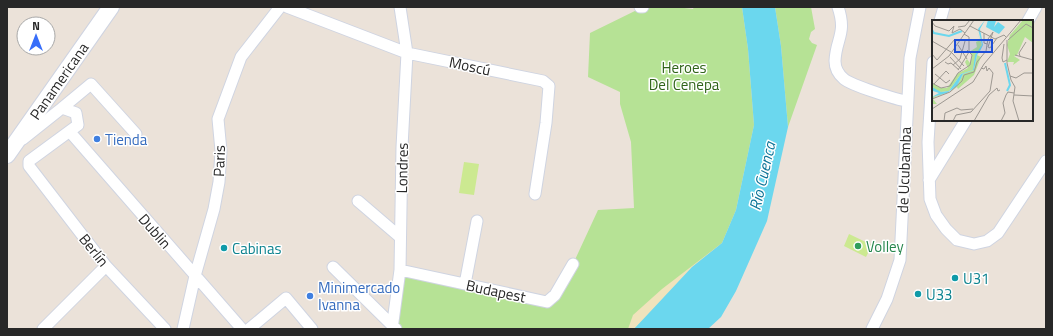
<svg xmlns="http://www.w3.org/2000/svg" width="1053" height="336" viewBox="0 0 1053 336" font-family="'Titillium Web',sans-serif">
  <style>
    .green { fill: #b6e295 }
    .sand { fill: #f0e3bc }
    .pitch { fill: #cce991 }
    .water { fill: #6bd7ee }
    .lines { fill: none; stroke-linecap: round; stroke-linejoin: round }
    .street-casing { stroke: #cfd4e1; stroke-width: 13 }
    .secondary-casing { stroke: #cfd4e1; stroke-width: 18 }
    .street { stroke: #fff; stroke-width: 11 }
    .secondary { stroke: #fff; stroke-width: 16 }
    .shop-dot { fill: #3f7fe0; stroke: #fff; stroke-width: 1.5 }
    .leisure-dot { fill: #2e9e5b; stroke: #fff; stroke-width: 1.5 }
    .culture-dot { fill: #0f9aa8; stroke: #fff; stroke-width: 1.5 }
    .labels { text-anchor: middle; dominant-baseline: central; stroke-width: 3; stroke-linejoin: round; paint-order: stroke }
    .street-label { font-size: 15px; fill: #282828; stroke: #fff }
    .park-label { font-size: 15px; fill: #306419; stroke: #fff }
    .shop-label { font-size: 15px; fill: #366cbe; stroke: #fff; text-anchor: start }
    .leisure-label { font-size: 15px; fill: #27864d; stroke: #fff; text-anchor: start }
    .culture-label { font-size: 15px; fill: #0d838f; stroke: #fff; text-anchor: start }
    .water-label { font-size: 16px; font-style: italic; fill: #0d7497; stroke: #fff }
    .inset-river { fill: none; stroke: #6bd7ee; stroke-width: 2 }
    .inset-road { fill: none; stroke: #9d9892; stroke-width: 1 }
    .view { fill: #1d4ed8; fill-opacity: 0.15; stroke: #1d4ed8; stroke-width: 2 }
    .inset-edge { fill: none; stroke: #282828; stroke-width: 2 }
  </style>
  <rect width="100%" height="100%" fill="#ebe2d9"/>
  <path class="green" d="M643 7H676L693 9 694 7H742L748 49 754 125 736 210 722 243 634 329H400L398 326 404 273 547 302 573 264 598 210 634 208 631 142 620 104V92L588 77 590 33Z
    M775 7H811L815 29 811 32 809 39 812 43 817 45 788 127 781 46Z"/>
  <path class="sand" d="M722 243 634 329H628L633 315 662 289Z"/>
  <path class="pitch" d="M464 162 479 164 474 195 459 193Z
    M849 234 872 245 866 257 844 246Z"/>
  <path class="water" d="M742 7H775L781 46 788 127 767 221 736 291 721 317 708 329H634L692 267 722 243 736 210 754 125 748 49Z"/>
  <g class="lines">
    <defs>
      <path id="street" d="M287 7 407 53 543 81 549 86 546 123 535 194
        M640 7H643
        M838 7C847 34 836 38 835 61 835 69 838 74 844 79 851 85 897 100 907 101
        M940 21 944 7
        M1028 21 1036 7
        M933 62 928 142 930 199 936 215 946 229 957 240 974 244 987 241 998 233 1046 161
        M62 108 91 84 136 134
        M70 132 242 329
        M23 139 62 108 76 113 78 125 29 161V166L106 266 165 329
        M929 180 966 120
        M358 201 400 237
        M333 267 396 329
        M400 270 547 302 555 295 573 264
        M465 284 477 221
        M43 329 106 266
        M183 329 195 276 214 209 219 182 221 151 218 119 241 57 280 7
        M249 329 286 298 312 329
        M392 329 400 270 402 147 407 53 400 7
        M872 329 887 299 900 260 910 58 920 7"/>
      <path id="secondary" d="M7 155 111 7"/>
    </defs>
    <use href="#street" class="street-casing"/>
    <use href="#secondary" class="secondary-casing"/>
    <use href="#street" class="street"/>
    <use href="#secondary" class="secondary"/>
  </g>
  <g class="shop-dot">
    <circle cx="97" cy="139" r="4"/>
    <circle cx="310" cy="296" r="4"/>
  </g>
  <circle class="leisure-dot" cx="858" cy="246" r="4"/>
  <g class="culture-dot">
    <circle cx="224" cy="248" r="4"/>
    <circle cx="955" cy="278" r="4"/>
    <circle cx="918" cy="294" r="4"/>
  </g>
  <g class="labels">
    <g class="street-label">
      <text transform="translate(470 66) rotate(12)">Moscú</text>
      <text transform="translate(59 81) rotate(-55)">Panamericana</text>
      <text transform="translate(219 161) rotate(-88)">Paris</text>
      <text transform="translate(402 168) rotate(-89)">Londres</text>
      <text transform="translate(904 170) rotate(-88)">de Ucubamba</text>
      <text transform="translate(155 231) rotate(49)">Dublin</text>
      <text transform="translate(94 250) rotate(51)">Berlín</text>
      <text transform="translate(496 291) rotate(12)">Budapest</text>
    </g>
    <g class="park-label">
      <text x="684" y="67">Heroes<tspan x="684" dy="17">Del Cenepa</tspan></text>
    </g>
    <g class="shop-label">
      <text x="105" y="139">Tienda</text>
      <text x="318" y="287">Minimercado<tspan x="318" dy="17">Ivanna</tspan></text>
    </g>
    <g class="leisure-label">
      <text x="866" y="246">Volley</text>
    </g>
    <g class="culture-label">
      <text x="232" y="248">Cabinas</text>
      <text x="963" y="278">U31</text>
      <text x="926" y="294">U33</text>
    </g>
    <g class="water-label">
      <text transform="translate(762 176) rotate(-77)">Río Cuenca</text>
    </g>
  </g>
  <g transform="translate(932 20)">
    <rect width="101" height="101" fill="#ebe2d9"/>
    <path d="M91 0H101V23L93 17 85 35 82 36 88 40 81 45 82 42H75L78 34 75 25 78 15ZM45 11 50 25 43 38 41 50 29 54 17 71 9 72 2 70 0 63 9 68H15L25 54 36 48 33 42 35 39 38 43 40 35 37 32 45 27 44 22 48 20ZM45 35 49 37 42 55 26 69 25 67 18 72 3 77 1 79 5 84H0V77L18 72 25 66 31 54 42 50Z" fill="#b6e295"/>
    <path d="M53 0 48 9 51 25 48 31 45 35 42 50 31 54 25 66 15 73 0 77 7 73 1 71 0 67 9 72 17 71 29 54 41 50 43 35 50 25 46 9ZM56 0 64 1 62 7 66 2 73 7 67 14 54 7Z" fill="#6bd7ee"/>
    <path class="inset-river" d="M0 10 2 13 17 16 30 11M73 43 78 65 75 71"/>
    <path class="inset-road" d="M0 2 3 6 17 11 22 6 20 13 28 9 33 13M38 6 63 19 72 15 74 17M26 7 33 6 38 0M52 13V23L55 24M75 20V43L79 60 83 67 81 81 87 101M76 20 94 4 101 8M0 21 19 32M72 24 70 38 71 42 75 40M26 25 35 39M56 27 58 28 65 18M20 33 32 46M0 34 5 40 23 19M83 35 101 40M88 36 87 33 94 22M18 37 29 49M13 42 16 44 19 43 27 50M21 45 28 39 33 21M0 49 17 36 42 0M26 50 37 32V17L32 14M3 54 14 63 18 60M78 56 84 58 92 53H101M0 63 9 68 18 66 26 53 38 45 40 35 35 30M2 64 14 51 17 54M82 75 101 76M0 79 18 72 30 61 32 55 42 52 45 42 54 31 56 19 61 12 56 27M0 89 41 62 52 44 89 0M12 101 13 93 25 88 29 90 41 89M21 101 24 95 39 92 58 71 61 53 57 48 55 51 54 46 52 49 49 48M42 101 57 75 65 68 66 71 68 70M69 101 73 93 71 83 74 75 76 72 82 73"/>
    <path class="view" d="M23 20H60V32H23Z"/>
    <rect width="101" height="101" class="inset-edge"/>
  </g>
  <rect width="1053" height="336" fill="none" stroke="#282828" stroke-width="16"/>
  <g transform="translate(36 36)"><circle r="19" fill="#ffffff" stroke="#a9a9a9"/>
  <path d="M0-3L7 15L0 10L-7 15Z" fill="#386ef9"/>
  <text y="-6" font-size="11" font-weight="bold" text-anchor="middle" fill="#282828">N</text>
  </g>
</svg>
